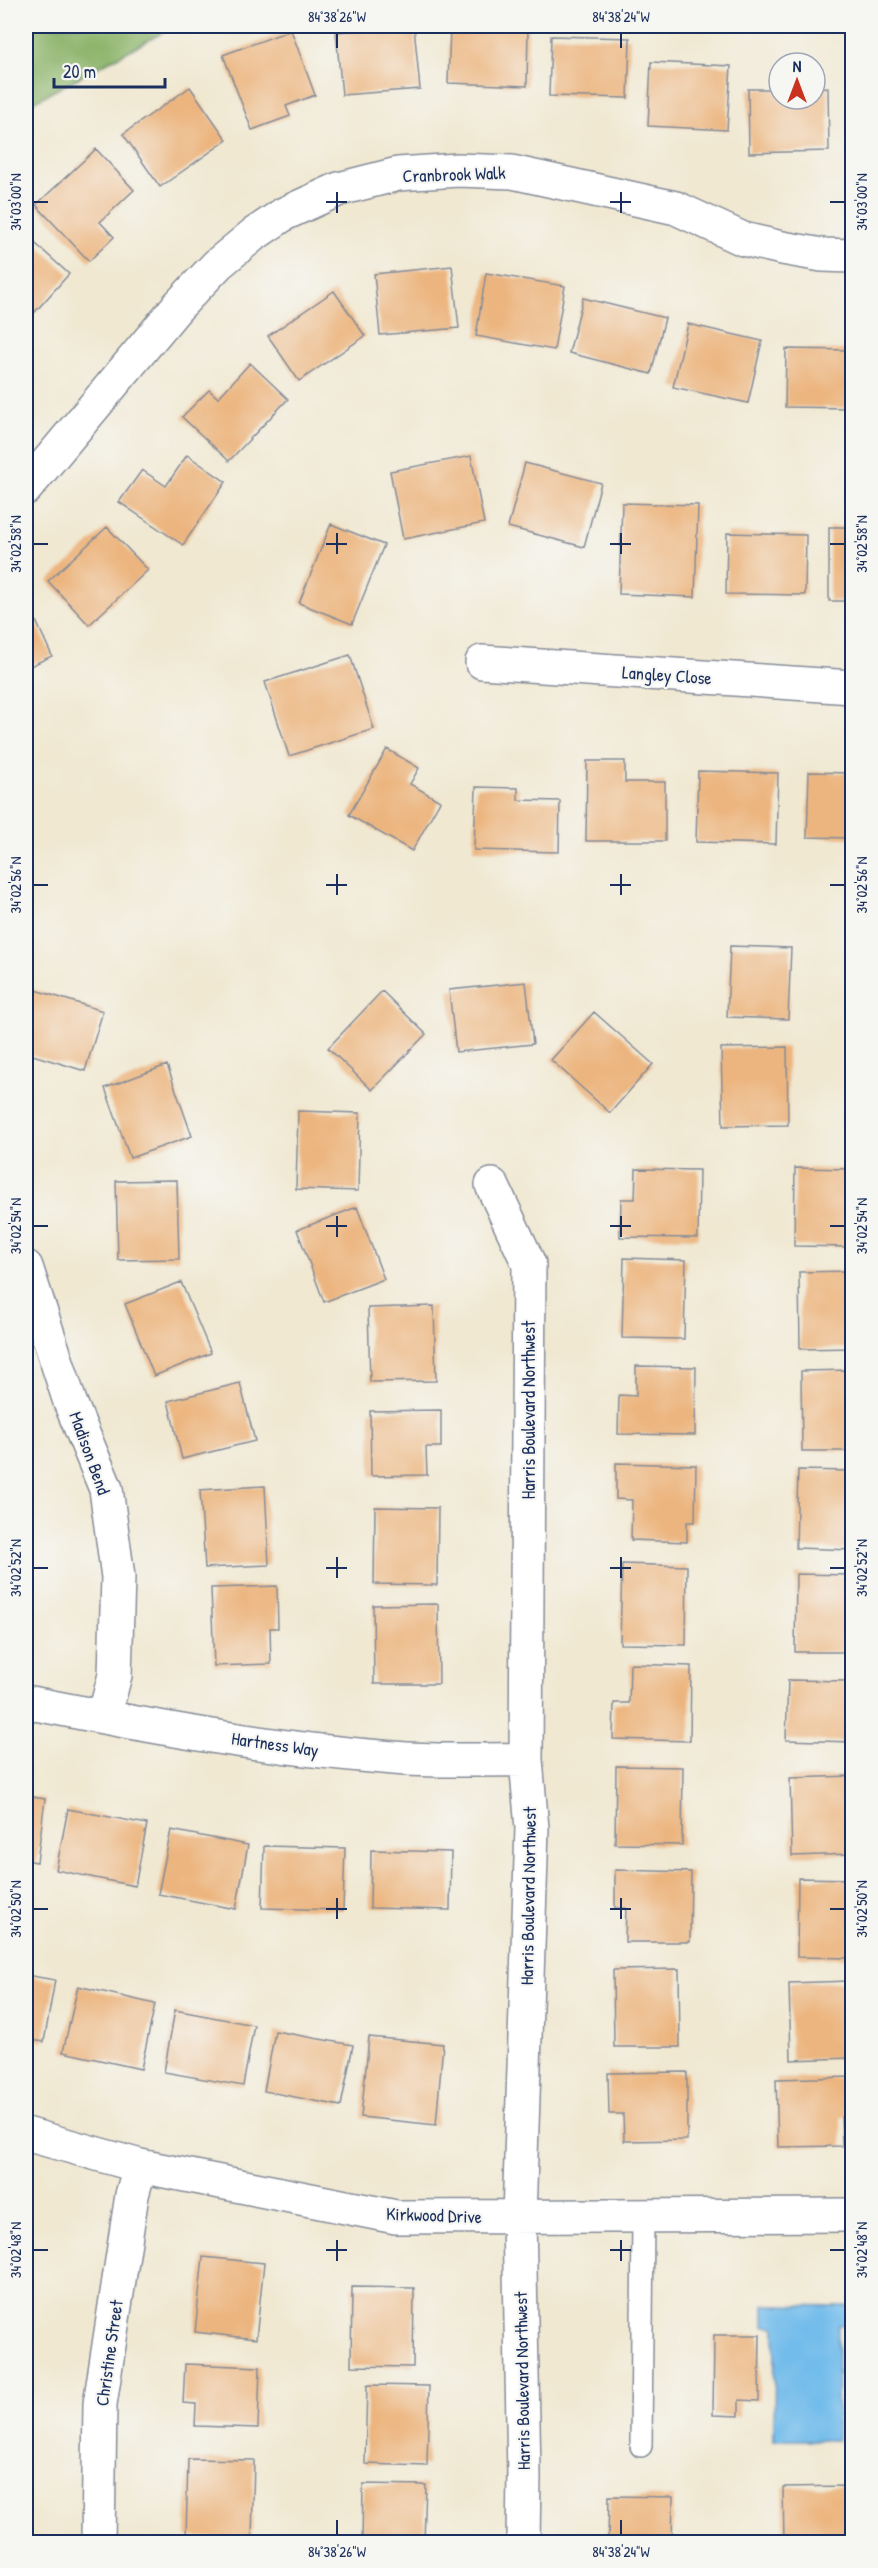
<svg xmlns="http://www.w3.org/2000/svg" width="878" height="2568" viewBox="0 0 878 2568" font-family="'Patrick Hand',sans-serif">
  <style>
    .forest { fill: #8cb46b; stroke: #547264; stroke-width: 1.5 }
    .water { fill: #72bceb; stroke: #4676a4; stroke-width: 1.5 }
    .building { fill: #ecb57f }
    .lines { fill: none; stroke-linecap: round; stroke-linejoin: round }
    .lane-casing { stroke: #868c98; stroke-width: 24 }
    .street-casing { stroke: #868c98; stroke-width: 36 }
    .lane { stroke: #fff; stroke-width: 21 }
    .street { stroke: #fff; stroke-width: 33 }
    .ticks { fill: none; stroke: #1b2f5e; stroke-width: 2 }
    .labels { text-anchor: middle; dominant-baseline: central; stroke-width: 4.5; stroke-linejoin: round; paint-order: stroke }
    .street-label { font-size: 18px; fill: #1b2f5e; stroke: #f6f6f2 }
    .neatline { fill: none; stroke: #1b2f5e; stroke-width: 2 }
    .ticks-label { font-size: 15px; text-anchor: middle; fill: #1b2f5e }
  </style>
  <rect width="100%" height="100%" fill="#f6f6f2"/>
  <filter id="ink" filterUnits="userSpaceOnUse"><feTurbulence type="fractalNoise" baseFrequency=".0167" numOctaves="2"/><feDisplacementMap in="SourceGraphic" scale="12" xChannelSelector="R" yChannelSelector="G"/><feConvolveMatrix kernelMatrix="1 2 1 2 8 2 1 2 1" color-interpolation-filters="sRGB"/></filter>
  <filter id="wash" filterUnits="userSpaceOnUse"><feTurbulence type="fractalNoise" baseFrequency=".008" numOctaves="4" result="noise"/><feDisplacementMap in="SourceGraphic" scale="24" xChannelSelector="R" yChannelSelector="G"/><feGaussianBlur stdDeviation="1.35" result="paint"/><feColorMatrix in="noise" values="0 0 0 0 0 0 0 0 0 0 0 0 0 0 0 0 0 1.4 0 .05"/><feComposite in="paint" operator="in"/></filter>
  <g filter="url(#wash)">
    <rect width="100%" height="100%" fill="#f0e8d1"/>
    <path class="forest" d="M26 26H175L26 106Z"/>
    <path class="water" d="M764 2305 851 2306V2324L838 2325 837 2440H774L775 2327 764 2326Z"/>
    <g id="blocks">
      <path class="building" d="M414 26 420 89 342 95 336 32Z
        M450 26H528L527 86 448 83Z
        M291 30 315 95 286 106 290 116 252 130 223 55Z
        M551 36 630 38 628 98 549 96Z
        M651 62 731 66 727 130 648 126Z
        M190 87 227 140 160 187 123 134Z
        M828 87 829 151 749 153 748 89H779V99H815V88Z
        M850 105H852V169H848Z
        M96 149 134 190 100 222 114 237 89 261 36 205Z
        M26 235 69 274 26 322Z
        M452 266 459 328 380 335 374 274Z
        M486 273 565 286 554 350 476 336Z
        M334 291 365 336 299 381 268 336Z
        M583 298 665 318 651 374 569 353Z
        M688 324 762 341 748 403 673 387Z
        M786 349 852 350V408L785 407Z
        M250 363 288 399 229 461 182 417 209 390 218 398Z
        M187 455 226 482 183 545 119 502 142 470 166 486Z
        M471 456 484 523 403 539 390 471Z
        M525 463 601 483 584 547 508 527Z
        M622 503 698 505 695 597 619 594Z
        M331 524 384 545 352 624 299 603Z
        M107 527 148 570 89 625 48 581Z
        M829 527H852V601H829Z
        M727 533 806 535 805 595 726 594Z
        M26 599 52 656 26 668Z
        M350 655 374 729 289 756 265 682Z
        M387 749 419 768 410 784 440 801 412 851 349 815Z
        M587 761H625V782H665V841H586Z
        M698 771 778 773 776 844 696 842Z
        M809 772 851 773 852 838 807 837Z
        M476 787 518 788V800L560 801 559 852 474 850Z
        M730 946 791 948 788 1019 727 1017Z
        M526 982 533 1044 456 1052 449 990Z
        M26 987 103 1011 85 1071 26 1053Z
        M382 991 426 1034 372 1090 328 1048Z
        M594 1012 653 1064 610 1113 551 1060Z
        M787 1047 788 1125 723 1126 721 1048Z
        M167 1065 192 1136 130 1158 105 1088Z
        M298 1111 360 1113 358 1191 296 1189Z
        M795 1168 852 1169V1247L794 1246Z
        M636 1169 699 1170 698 1238 620 1237 621 1199H635Z
        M177 1180 179 1259 118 1260 116 1181Z
        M357 1207 384 1279 324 1302 297 1230Z
        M624 1258 686 1260 684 1339 622 1338Z
        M852 1271V1348L800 1349 799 1272Z
        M181 1282 211 1353 154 1376 125 1304Z
        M434 1306 436 1381 370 1382 368 1308Z
        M636 1366 696 1367 695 1435 618 1434 619 1395 636 1396Z
        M852 1370V1451H802L801 1371Z
        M240 1383 255 1441 182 1459 168 1401Z
        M441 1410V1447H426L427 1475 371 1476 370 1411Z
        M616 1463 696 1465 695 1522H687V1542L631 1540 632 1500 616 1499Z
        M798 1470 852 1471V1550L796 1548Z
        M265 1486 269 1565 205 1568 200 1490Z
        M375 1507 438 1508 437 1585 374 1584Z
        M26 1521 33 1522 27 1594H26Z
        M622 1564 687 1566 686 1645 620 1644Z
        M796 1574 852 1575V1652H795Z
        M277 1586 278 1628H270L271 1664 214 1666 211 1588Z
        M438 1604 439 1684H374L373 1605Z
        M630 1664 691 1666 690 1741 613 1739 614 1703H629Z
        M788 1680 848 1681V1701H852V1742L786 1740Z
        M616 1766 683 1767 682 1845 615 1844Z
        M852 1776V1854L792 1856 790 1778Z
        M26 1796 45 1799 37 1862 26 1860Z
        M68 1809 147 1824 135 1886 56 1870Z
        M171 1830 248 1845 236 1909 158 1894Z
        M264 1846 345 1848 343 1910 262 1908Z
        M371 1850 451 1852 450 1910 370 1908Z
        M615 1870 691 1872 690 1942H625L626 1908H615Z
        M798 1878 852 1879V1958L797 1957Z
        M679 1969 680 2047H614L613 1970Z
        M26 1975 55 1980 44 2042 26 2039Z
        M850 1981 852 2058 791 2060 789 1983Z
        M78 1986 155 2004 141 2069 63 2052Z
        M175 2010 254 2025 243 2086 164 2072Z
        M275 2031 353 2045 341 2106 264 2091Z
        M369 2037 443 2044 436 2125 361 2117Z
        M687 2072V2140L624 2141 623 2114H609L608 2073Z
        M852 2077V2116L841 2117 842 2146 778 2147 776 2079Z
        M26 2216 30 2217 27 2242H26Z
        M203 2257 264 2263 256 2339 195 2332Z
        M352 2287 414 2288 413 2367 351 2366Z
        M714 2335H760L759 2401 739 2400V2416L713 2415Z
        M185 2364 260 2367 258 2428 195 2426 196 2404 183 2403Z
        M367 2385 429 2386 427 2466 365 2464Z
        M188 2459 254 2460 252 2539 186 2537Z
        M363 2484 426 2485 424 2542H362Z
        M849 2486 850 2542H784L783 2487Z
        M609 2496 673 2497 672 2542H608Z"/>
    </g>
  </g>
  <g filter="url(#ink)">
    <use href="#blocks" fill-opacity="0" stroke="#868c98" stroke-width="1.5"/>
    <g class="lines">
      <defs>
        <path id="lane" d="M641 2446 643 2216"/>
        <path id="street" d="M26 488 178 306 218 264 253 235 284 214 339 189 398 174 458 170 512 172 676 208 743 239 782 248 822 255 852 256
          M482 662 852 687
          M492 1185 529 1264 526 1760 532 1828 519 2217 524 2475 523 2542
          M26 1267 70 1402 106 1489 118 1577 115 1675 104 1717
          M26 1702C147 1726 271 1749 394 1758 438 1762 482 1759 526 1760
          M26 2134 140 2166 396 2217 852 2215
          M98 2542 100 2404 132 2195 140 2166"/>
      </defs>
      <use href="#lane" class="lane-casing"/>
      <use href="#street" class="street-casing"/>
      <use href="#lane" class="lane"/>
      <use href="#street" class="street"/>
    </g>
  </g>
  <path class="ticks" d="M337 33V48M621 33V48M337 192V213M621 192V213M33 202H48M326 202H347M610 202H631M830 202H845M337 533V554M621 533V554M33 544H48M326 544H347M610 544H631M830 544H845M337 874V895M621 874V895M33 885H48M326 885H347M610 885H631M830 885H845M337 1216V1237M621 1216V1237M33 1226H48M326 1226H347M610 1226H631M830 1226H845M337 1557V1578M621 1557V1578M33 1568H48M326 1568H347M610 1568H631M830 1568H845M337 1898V1919M621 1898V1919M33 1909H48M326 1909H347M610 1909H631M830 1909H845M337 2240V2261M621 2240V2261M33 2250H48M326 2250H347M610 2250H631M830 2250H845M337 2520V2535M621 2520V2535"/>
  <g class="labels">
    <g class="street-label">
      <text transform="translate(454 174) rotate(-2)">Cranbrook Walk</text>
      <text transform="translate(667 675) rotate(4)">Langley Close</text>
      <text transform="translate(528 1410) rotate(-90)">Harris Boulevard Northwest</text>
      <text transform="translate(90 1453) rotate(70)">Madison Bend</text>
      <text transform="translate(275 1744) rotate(8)">Hartness Way</text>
      <text transform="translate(528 1896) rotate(-89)">Harris Boulevard Northwest</text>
      <text transform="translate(434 2215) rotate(2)">Kirkwood Drive</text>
      <text transform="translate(109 2353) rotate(-82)">Christine Street</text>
      <text transform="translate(522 2381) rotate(-91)">Harris Boulevard Northwest</text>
    </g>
  </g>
  <rect width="878" height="2568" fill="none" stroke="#f6f6f2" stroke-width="66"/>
  <g transform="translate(797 81)"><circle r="28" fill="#f6f6f2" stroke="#9ea6b7" stroke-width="1.5"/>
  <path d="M0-4.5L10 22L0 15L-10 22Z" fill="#c8321e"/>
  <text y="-9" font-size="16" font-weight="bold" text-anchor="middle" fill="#1b2f5e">N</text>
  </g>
  <path d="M54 78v9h111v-9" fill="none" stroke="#1b2f5e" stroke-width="3"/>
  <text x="63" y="78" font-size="18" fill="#1b2f5e" stroke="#f6f6f2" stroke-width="4.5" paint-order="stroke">20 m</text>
  <rect x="33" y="33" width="812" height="2502" class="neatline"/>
  <g class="ticks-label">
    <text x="337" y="22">84°38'26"W</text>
    <text x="621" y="22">84°38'24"W</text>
    <text transform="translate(16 202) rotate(-90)" y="5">34°03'00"N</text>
    <text transform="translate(862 202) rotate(-90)" y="5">34°03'00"N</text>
    <text transform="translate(16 544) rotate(-90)" y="5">34°02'58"N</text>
    <text transform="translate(862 544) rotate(-90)" y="5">34°02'58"N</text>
    <text transform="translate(16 885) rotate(-90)" y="5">34°02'56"N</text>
    <text transform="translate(862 885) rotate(-90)" y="5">34°02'56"N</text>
    <text transform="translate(16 1226) rotate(-90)" y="5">34°02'54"N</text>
    <text transform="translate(862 1226) rotate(-90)" y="5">34°02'54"N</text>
    <text transform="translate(16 1568) rotate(-90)" y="5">34°02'52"N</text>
    <text transform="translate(862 1568) rotate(-90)" y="5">34°02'52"N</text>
    <text transform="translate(16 1909) rotate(-90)" y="5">34°02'50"N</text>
    <text transform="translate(862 1909) rotate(-90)" y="5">34°02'50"N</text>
    <text transform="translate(16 2250) rotate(-90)" y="5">34°02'48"N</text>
    <text transform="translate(862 2250) rotate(-90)" y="5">34°02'48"N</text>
    <text x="337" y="2557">84°38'26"W</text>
    <text x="621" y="2557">84°38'24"W</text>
  </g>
</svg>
